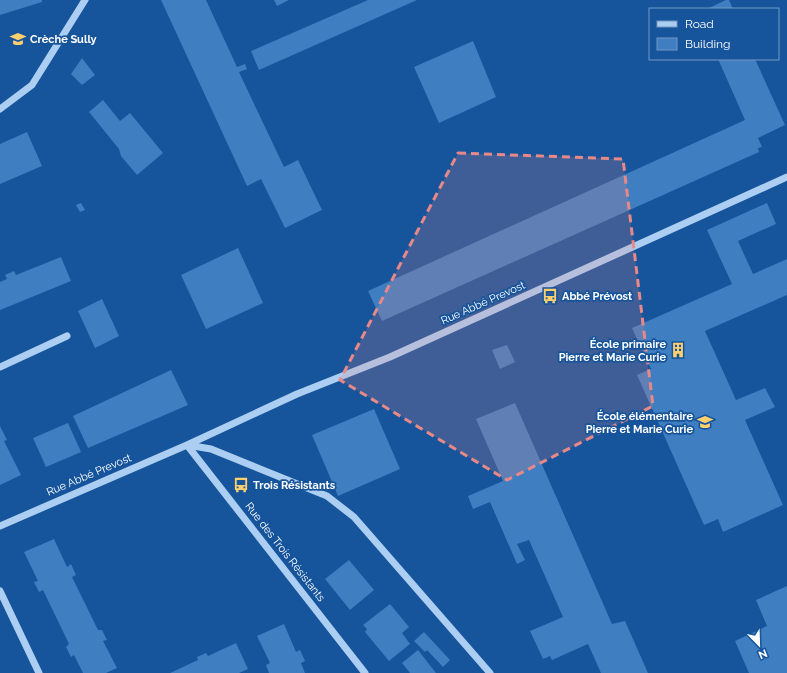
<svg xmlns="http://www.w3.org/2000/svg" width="787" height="673" viewBox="0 0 787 673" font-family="Raleway,sans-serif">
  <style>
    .building { fill: #3e7ec1 }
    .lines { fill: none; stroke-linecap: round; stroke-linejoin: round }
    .minor { stroke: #abcef2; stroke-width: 7 }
    .marked { fill: #e88989; fill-opacity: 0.2; stroke: #e88989; stroke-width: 3; stroke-dasharray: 8 5; stroke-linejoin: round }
    .labels { text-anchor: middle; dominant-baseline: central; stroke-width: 3.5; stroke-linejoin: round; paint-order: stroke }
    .poi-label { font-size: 11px; font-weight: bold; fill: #fff; stroke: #16549b; text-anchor: start }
    .street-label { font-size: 11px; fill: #fff; stroke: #16549b }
  </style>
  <rect width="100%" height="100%" fill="#16549b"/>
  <path class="building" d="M0 0H42V2L0 15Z
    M161 0H206L237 67 245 64 247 69 239 72 284 167 298 160 322 210 285 228 261 179 247 186Z
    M274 0H289L277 6Z
    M368 0H417L259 70 251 51Z
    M726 0H729L733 9H707Z
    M473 41 496 97 439 123 414 67Z
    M82 58 95 75 82 85 71 74Z
    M718 59H755L785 125 758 138 762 147 758 148 759 152 382 321 368 291 745 120Z
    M103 100 120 121 130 113 163 153 137 175 121 156 119 149 89 112Z
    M27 132 42 166 0 184V144Z
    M81 203 85 210 80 212 76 205Z
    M767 203 776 224 738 241 753 274 787 259V295L705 331 736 400 765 388 775 407 745 420 783 505 723 532 718 519 704 525 637 375 651 369 632 328 732 284 707 230Z
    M238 248 263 303 206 329 181 275Z
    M61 257 71 281 0 310V282L7 279 5 275 14 271 16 275Z
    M102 299 119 336 95 348 78 311Z
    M507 345 515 362 500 369 492 350Z
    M171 370 188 405 88 448 73 416Z
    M515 403 612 624 625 621 648 673H601L588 644 552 660 550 656 543 659 530 631 563 617 529 540 517 544 525 560 517 564 490 502 473 509 468 496 503 481 476 419Z
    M374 409 400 469 338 496 312 435Z
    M68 423 81 452 46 467 33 438Z
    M0 426 7 440 4 441 21 475 0 485Z
    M54 539 67 567 71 564 76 575 72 577 98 630H102L107 640 103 641 117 668 106 673H83L74 655 71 657 66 647 69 644 43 590 39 592 34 582 38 581 24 552Z
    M349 560 374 590 350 610 325 579Z
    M787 586V673H749L735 641 767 626 756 600Z
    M390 604 409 627 402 633 410 644 389 661 365 632 367 629 363 625Z
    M284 624 296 652 300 650 305 661 301 663 305 673H269L266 665 270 663 257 636Z
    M424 632 450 660 443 667 427 650 425 652 414 641Z
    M236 643 248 669 239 673H170L198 660 197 657 206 653 208 656Z
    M418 650 436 673H410L402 663Z"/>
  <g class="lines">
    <path class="minor" d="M0 109 32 85 85 0
      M0 367 67 336
      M187 445 211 449 327 496 354 517 490 673
      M187 445 365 673
      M0 526 187 445 297 394 390 357 787 177
      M0 591 39 673"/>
  </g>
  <path class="marked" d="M458 153 623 159 653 406 507 480 340 380Z"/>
  <defs>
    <symbol id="school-bare" viewBox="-9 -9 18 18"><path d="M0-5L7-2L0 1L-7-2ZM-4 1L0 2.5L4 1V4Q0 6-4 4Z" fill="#ffd06d" stroke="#16549b" stroke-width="2.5" paint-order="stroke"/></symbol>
    <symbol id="bus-bare" viewBox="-9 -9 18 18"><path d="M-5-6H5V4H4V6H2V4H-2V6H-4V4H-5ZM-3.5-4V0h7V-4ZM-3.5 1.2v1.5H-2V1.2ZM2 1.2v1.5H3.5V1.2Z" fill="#ffd06d" stroke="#16549b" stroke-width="2.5" paint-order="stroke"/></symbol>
    <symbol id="building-bare" viewBox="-9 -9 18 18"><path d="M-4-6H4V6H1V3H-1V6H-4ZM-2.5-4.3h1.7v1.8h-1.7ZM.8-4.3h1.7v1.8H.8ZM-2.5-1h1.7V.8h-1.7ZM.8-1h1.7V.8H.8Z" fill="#ffd06d" stroke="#16549b" stroke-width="2.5" paint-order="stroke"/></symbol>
  </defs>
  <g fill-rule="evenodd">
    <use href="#school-bare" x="7" y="28" width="22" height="22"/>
    <use href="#bus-bare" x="539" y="285" width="22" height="22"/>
    <use href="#building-bare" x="667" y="339" width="22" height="22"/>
    <use href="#school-bare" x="694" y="411" width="22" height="22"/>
    <use href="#bus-bare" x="230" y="474" width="22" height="22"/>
  </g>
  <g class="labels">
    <g class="poi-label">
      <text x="30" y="39">Crèche Sully</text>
      <text x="562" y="296">Abbé Prévost</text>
      <text x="666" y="344" text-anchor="end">École primaire<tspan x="666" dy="13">Pierre et Marie Curie</tspan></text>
      <text x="693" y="416" text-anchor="end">École élémentaire<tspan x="693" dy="13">Pierre et Marie Curie</tspan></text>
      <text x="253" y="485">Trois Résistants</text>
    </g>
    <g class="street-label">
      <text transform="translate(483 303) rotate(-24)">Rue Abbé Prevost</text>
      <text transform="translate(89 475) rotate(-23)">Rue Abbé Prevost</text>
      <text transform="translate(285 552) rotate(52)">Rue des Trois Résistants</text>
    </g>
  </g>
  <rect x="649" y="8" width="130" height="52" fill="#16549b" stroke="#7398c3"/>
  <rect x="657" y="21" width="20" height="6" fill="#abcef2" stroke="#7398c3"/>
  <text x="685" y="28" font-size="12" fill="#ffffff">Road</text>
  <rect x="657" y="38" width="20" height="12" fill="#3e7ec1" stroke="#7398c3"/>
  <text x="685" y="48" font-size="12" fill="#ffffff">Building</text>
  <g transform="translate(759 645) rotate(157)" stroke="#16549b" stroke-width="3" paint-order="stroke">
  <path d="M0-3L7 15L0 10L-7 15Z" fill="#ffffff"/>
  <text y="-6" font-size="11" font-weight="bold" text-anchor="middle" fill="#ffffff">N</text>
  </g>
</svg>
